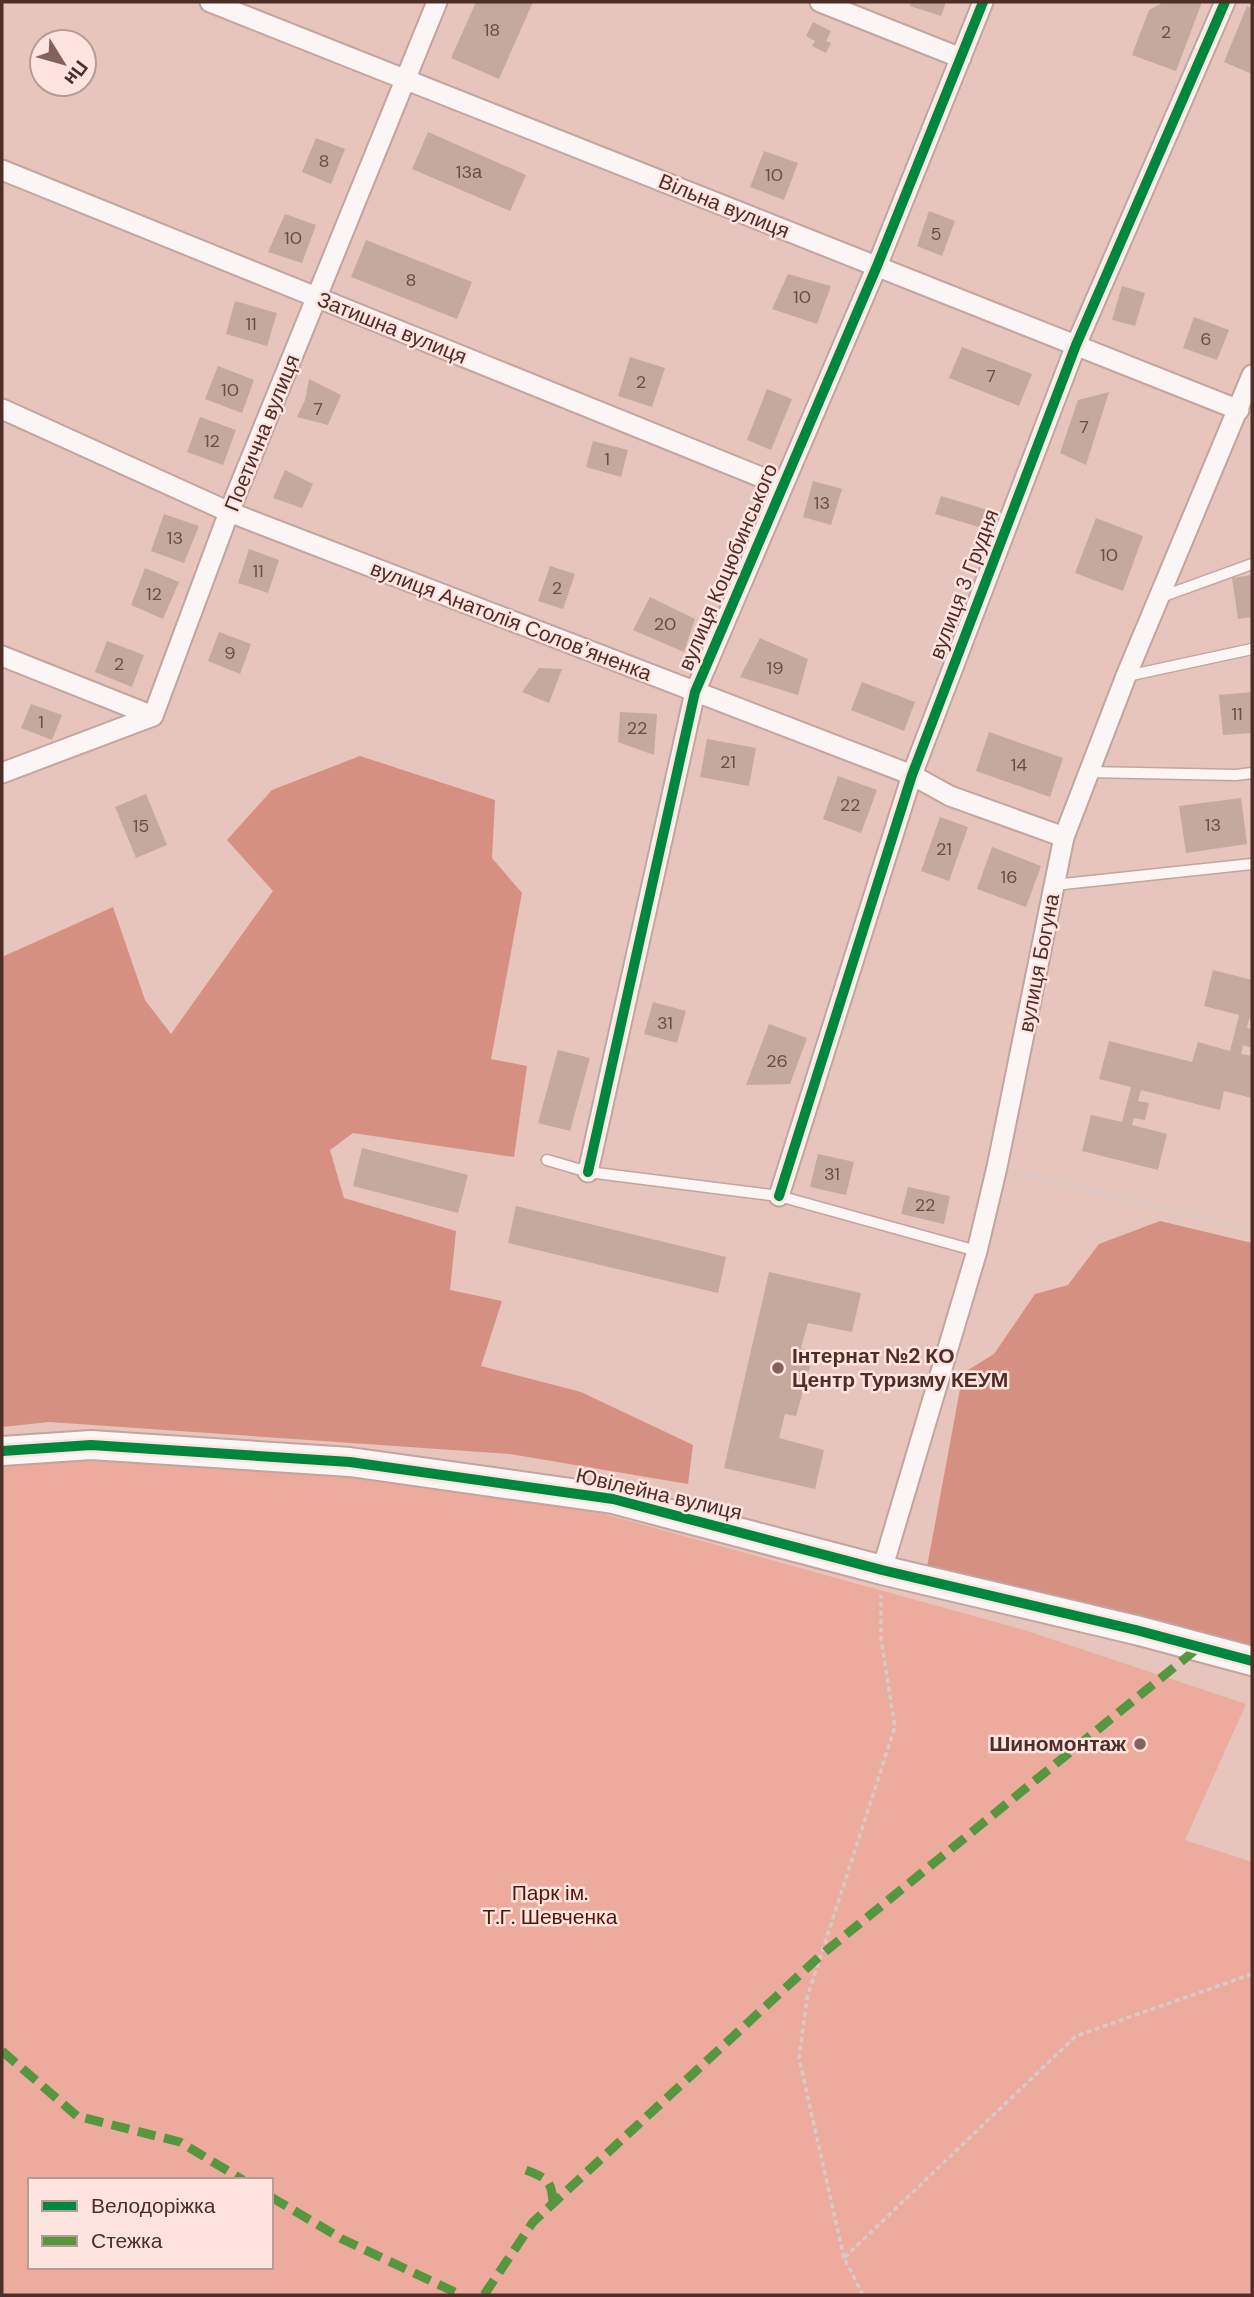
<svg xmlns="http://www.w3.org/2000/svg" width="1254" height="2297" viewBox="0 0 1254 2297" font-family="'DM Sans',sans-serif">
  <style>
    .green { fill: #ecab9d; fill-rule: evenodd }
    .forest { fill: #d59082 }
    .building { fill: #c5a99d }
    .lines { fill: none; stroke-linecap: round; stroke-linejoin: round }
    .lane-casing { stroke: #c3a49e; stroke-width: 13 }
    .street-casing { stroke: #c3a49e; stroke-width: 23 }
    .secondary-casing { stroke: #c3a49e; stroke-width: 32 }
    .path { stroke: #d6cbc9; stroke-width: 3.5; stroke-dasharray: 5 3.5; stroke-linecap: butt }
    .lane { stroke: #fbf6f5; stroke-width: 10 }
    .street { stroke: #fbf6f5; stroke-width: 19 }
    .secondary { stroke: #fbf6f5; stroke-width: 28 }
    .quiet { stroke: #56963f; stroke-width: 9; stroke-dasharray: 18 9; stroke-linecap: butt }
    .cycleway-casing { stroke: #fee4de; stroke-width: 15 }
    .cycleway { stroke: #00873e; stroke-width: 10 }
    .poi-dot { fill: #84625b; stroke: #fee4de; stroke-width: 2.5 }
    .labels { text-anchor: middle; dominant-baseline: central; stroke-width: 5; stroke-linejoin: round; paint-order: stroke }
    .number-label { font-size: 18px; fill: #6c4d44 }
    .street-label { font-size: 21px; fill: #4e2e27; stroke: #fee4de }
    .poi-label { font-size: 21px; font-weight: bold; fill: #4e2e27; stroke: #fee4de; text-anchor: start }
    .park-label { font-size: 21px; fill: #541509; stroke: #fee4de }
  </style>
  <rect width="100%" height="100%" fill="#e7c4bc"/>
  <path class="green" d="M75 1458 308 1469 604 1514 1021 1629 1246 1704 1185 1840 1252 1862V2295H2V1467ZM30 2180H271V2267H30Z"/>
  <path class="forest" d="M360 756 495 800 492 858 522 893 491 1059 527 1066 514 1157 353 1133 330 1150 344 1198 456 1231 450 1290 502 1301 481 1366 581 1392 693 1445 688 1484 510 1454 49 1422 2 1427V957L113 907 145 1000 171 1034 273 891 227 840 272 790Z
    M1160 1221 1252 1243V1649L927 1567 963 1373 994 1354 1035 1294 1068 1285 1099 1244Z"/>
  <path class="building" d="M476 2H533L499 79 451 58Z
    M911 2H946L941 16 910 6Z
    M1164 2H1202L1176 71 1132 55 1149 10Z
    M1247 6 1252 9V74L1224 62Z
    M813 22 831 31 826 41 831 43 826 53 812 46 815 41 806 36Z
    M428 132 526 175 510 211 412 169Z
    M316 138 345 149 331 184 302 172Z
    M764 151 798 163 784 200 750 187Z
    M929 211 955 221 942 256 917 246Z
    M285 214 316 225 302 263 268 252Z
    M366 240 472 282 457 319 351 277Z
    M788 274 831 286 817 324 772 309Z
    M1122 286 1145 293 1135 326 1112 320Z
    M235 301 277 313 267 346 226 334Z
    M1194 317 1229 330 1217 360 1183 348Z
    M962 347 1032 374 1019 406 949 378Z
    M630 357 665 368 652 407 618 396Z
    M218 366 254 380 242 413 205 399Z
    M309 379 341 395 328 425 297 417 305 400Z
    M767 389 792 399 771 450 747 440Z
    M1109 392 1086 465 1060 453 1078 400Z
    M200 417 236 430 223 465 187 452Z
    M593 441 628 450 621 477 586 467Z
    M285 470 313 484 302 508 273 498Z
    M813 481 842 489 831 525 803 517Z
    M941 496 991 511 986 529 935 514Z
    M164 514 199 526 184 563 151 551Z
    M1096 518 1143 536 1123 591 1075 573Z
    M249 549 279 560 268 593 238 583Z
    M550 566 575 574 563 609 538 601Z
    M145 568 179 582 163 619 131 605Z
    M1252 575V617L1238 619 1232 578Z
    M650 597 695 619 684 652 633 630Z
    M219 632 251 644 240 674 208 661Z
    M760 638 808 659 798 695 740 677Z
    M107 641 144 655 132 687 95 672Z
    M539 668 562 669 549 703 522 692Z
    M862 682 915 702 904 731 851 710Z
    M1252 692V733L1223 735 1219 695Z
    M31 704 62 715 52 740 21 728Z
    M620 712 657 714 654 755 618 742Z
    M989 732 1063 758 1050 797 976 771Z
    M707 739 756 748 749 786 700 777Z
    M838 776 877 790 861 833 823 819Z
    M146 794 167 845 136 858 115 807Z
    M1241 798 1247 844 1186 853 1179 806Z
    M940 817 968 827 949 881 921 871Z
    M992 847 1041 866 1026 907 977 889Z
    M1213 970 1252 980V1020L1249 1019 1247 1028 1252 1029V1048L1243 1045 1241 1054 1252 1056V1098L1224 1091 1220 1110 1141 1090 1138 1101 1149 1103 1145 1120 1134 1118 1132 1125 1167 1134 1158 1170 1082 1151 1091 1115 1122 1122 1131 1087 1099 1079 1109 1041 1192 1062 1198 1042 1230 1051 1239 1015 1204 1006Z
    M653 1002 686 1011 677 1043 644 1034Z
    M769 1024 807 1038 790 1084 746 1085Z
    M558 1050 590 1058 570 1131 538 1123Z
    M362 1148 468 1175 458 1213 353 1186Z
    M818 1154 854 1162 846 1195 810 1187Z
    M908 1187 950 1196 944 1224 901 1214Z
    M516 1206 726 1257 718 1293 508 1243Z
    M769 1272 861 1293 852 1332 808 1323 801 1348 814 1352 796 1416 785 1414 779 1438 824 1450 815 1489 724 1468Z"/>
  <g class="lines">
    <defs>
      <path id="lane" d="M1161 597 1252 564
        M1127 676 1252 649
        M1088 772 1236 775 1252 773
        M1054 885 1252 864
        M547 1160 588 1172 779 1196 977 1251"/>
      <path id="street" d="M210 2 1239 410
        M820 2 961 58
        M2 170 783 486
        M2 409 229 512 912 775 950 796 1064 837
        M2 656 153 716
        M2 773 153 716 229 512 437 2
        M588 1172 695 692 877 266 983 2
        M779 1196 912 775 1076 345 1225 2
        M882 1570 977 1251 997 1167 1064 837 1126 676 1252 375"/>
      <path id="secondary" d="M2 1451 91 1445 350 1462 613 1499 882 1570 1136 1630 1252 1661"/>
    </defs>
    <use href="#lane" class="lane-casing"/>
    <use href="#street" class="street-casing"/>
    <use href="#secondary" class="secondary-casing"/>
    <path class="path" d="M1016 1172 1252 1230
      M844 2258 799 2058 807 1998 895 1727 881 1639V1595
      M863 2295 844 2258 1076 2036 1252 1974"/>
    <use href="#lane" class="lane"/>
    <use href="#street" class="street"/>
    <use href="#secondary" class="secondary"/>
    <path class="quiet" d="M2 2051 77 2116 180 2142 243 2180
      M526 2170C546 2178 552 2180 553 2203
      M271 2197 342 2239 461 2295
      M484 2295 533 2222 821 1955 1199 1647"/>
    <defs>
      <path id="cycleway" d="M588 1172 695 692 877 266 983 2
        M779 1196 912 775 1076 345 1225 2
        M2 1451 91 1445 350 1462 613 1499 882 1570 1136 1630 1252 1661"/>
    </defs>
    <use href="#cycleway" class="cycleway-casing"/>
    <use href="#cycleway" class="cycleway"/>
  </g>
  <g class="poi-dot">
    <circle cx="778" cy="1368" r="7"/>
    <circle cx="1140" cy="1744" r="7"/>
  </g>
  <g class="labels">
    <g class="number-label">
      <text x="492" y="30">18</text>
      <text x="1166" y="32">2</text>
      <text x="324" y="161">8</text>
      <text x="469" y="172">13а</text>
      <text x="774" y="175">10</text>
      <text x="936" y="234">5</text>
      <text x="293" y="238">10</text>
      <text x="411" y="280">8</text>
      <text x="802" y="297">10</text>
      <text x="251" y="324">11</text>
      <text x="1206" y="339">6</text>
      <text x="991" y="376">7</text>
      <text x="641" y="382">2</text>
      <text x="230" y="390">10</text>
      <text x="318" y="409">7</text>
      <text x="1084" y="427">7</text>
      <text x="212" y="441">12</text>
      <text x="607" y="459">1</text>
      <text x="822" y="503">13</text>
      <text x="175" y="538">13</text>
      <text x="1109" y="555">10</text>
      <text x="258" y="571">11</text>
      <text x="557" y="588">2</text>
      <text x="154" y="594">12</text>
      <text x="665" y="624">20</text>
      <text x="230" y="653">9</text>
      <text x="119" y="664">2</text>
      <text x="775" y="668">19</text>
      <text x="1237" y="714">11</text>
      <text x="41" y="722">1</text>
      <text x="637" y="728">22</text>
      <text x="728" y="762">21</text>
      <text x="1019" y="765">14</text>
      <text x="850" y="805">22</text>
      <text x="1213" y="825">13</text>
      <text x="141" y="826">15</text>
      <text x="944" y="849">21</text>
      <text x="1009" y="877">16</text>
      <text x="665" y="1023">31</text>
      <text x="777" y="1061">26</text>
      <text x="832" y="1174">31</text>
      <text x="925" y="1205">22</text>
    </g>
    <g class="street-label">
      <text transform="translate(724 206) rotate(22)">Вільна вулиця</text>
      <text transform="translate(392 328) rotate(22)">Затишна вулиця</text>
      <text transform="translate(262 433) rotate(-68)">Поетична вулиця</text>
      <text transform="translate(728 567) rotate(-67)">вулиця Коцюбинського</text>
      <text transform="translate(964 584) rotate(-69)">вулиця 3 Грудня</text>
      <text transform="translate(511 621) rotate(21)">вулиця Анатолія Соловʼяненка</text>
      <text transform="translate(1039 963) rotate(-79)">вулиця Богуна</text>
      <text transform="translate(659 1494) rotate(13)">Ювілейна вулиця</text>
    </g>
    <g class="poi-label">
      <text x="792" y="1356">Інтернат №2 КО<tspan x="792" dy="24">Центр Туризму КЕУМ</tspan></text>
      <text x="1126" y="1744" text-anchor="end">Шиномонтаж</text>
    </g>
    <g class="park-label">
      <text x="550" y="1893">Парк ім.<tspan x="550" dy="24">Т.Г. Шевченка</tspan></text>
    </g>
  </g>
  <rect width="1254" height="2297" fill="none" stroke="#4e2e27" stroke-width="7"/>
  <rect x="28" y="2178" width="245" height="91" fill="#fee4de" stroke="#b89b95" stroke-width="2"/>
  <rect x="42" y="2201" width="35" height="10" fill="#00873e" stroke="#b89b95" stroke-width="2"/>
  <text x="91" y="2213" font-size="21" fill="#4e2e27">Велодоріжка</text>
  <rect x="42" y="2236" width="35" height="10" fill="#56963f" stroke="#b89b95" stroke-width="2"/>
  <text x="91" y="2248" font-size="21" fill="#4e2e27">Стежка</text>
  <g transform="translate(63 63) rotate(127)"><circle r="33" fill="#fee4de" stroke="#b89b95" stroke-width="2"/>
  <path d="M0-5L12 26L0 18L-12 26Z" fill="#84625b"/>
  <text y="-10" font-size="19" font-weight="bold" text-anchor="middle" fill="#4e2e27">Пн</text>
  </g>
</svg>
